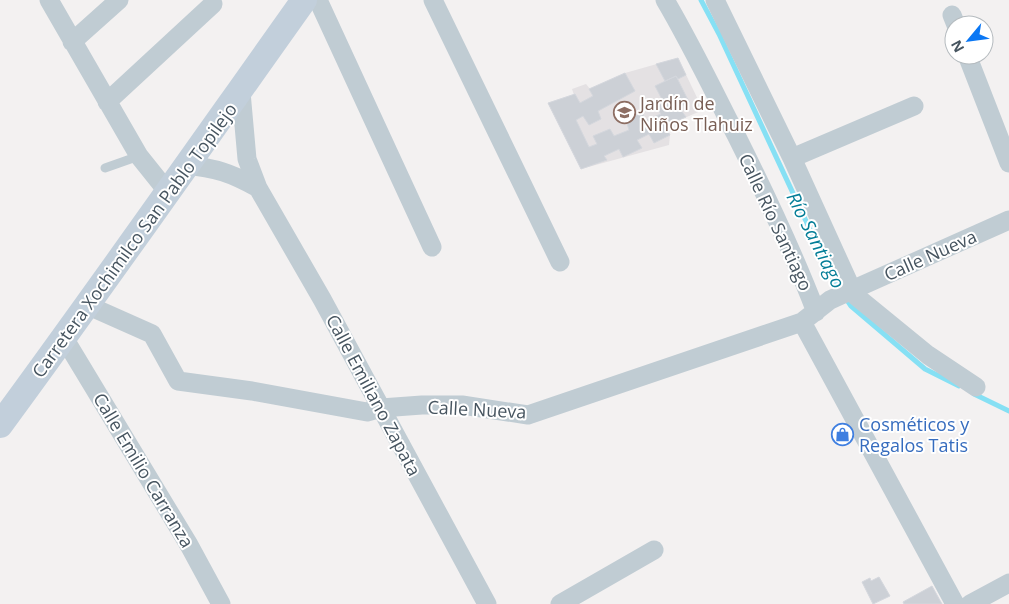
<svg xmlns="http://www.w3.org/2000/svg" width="1009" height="604" viewBox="0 0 1009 604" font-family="'Open Sans',sans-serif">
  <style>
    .education { fill: #e4e1e3 }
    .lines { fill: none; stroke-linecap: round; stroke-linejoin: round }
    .stream { stroke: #86e0f4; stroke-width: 5 }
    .building { fill: #ccd0d6; stroke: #d4d7dd }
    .service { stroke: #c0ccd3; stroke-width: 9 }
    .minor { stroke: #c0ccd3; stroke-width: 19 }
    .secondary { stroke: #c2cfdb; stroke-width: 26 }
    .labels { text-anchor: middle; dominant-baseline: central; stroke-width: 4; stroke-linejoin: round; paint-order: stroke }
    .education-label { font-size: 18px; fill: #785e54; stroke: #fff; text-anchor: start }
    .street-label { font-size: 18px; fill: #475560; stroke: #fff }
    .shop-label { font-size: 18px; fill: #366cbe; stroke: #fff; text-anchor: start }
    .water-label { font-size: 19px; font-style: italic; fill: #037d97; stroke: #fff }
  </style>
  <rect width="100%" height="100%" fill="#f3f1f1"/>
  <path class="education" d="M678 58 703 110 666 126 670 135 669 145 581 169 548 103 574 95 572 89 586 84 590 89 625 73Z"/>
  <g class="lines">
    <path class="stream" d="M701 0 719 34 832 277 840 290
      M845 297 851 306 925 369 959 386
      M974 394 1009 411"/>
  </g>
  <path class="building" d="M678 58 686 75 678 79 676 76 665 81 656 64Z
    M625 73 635 91 598 111 601 119 589 125 583 116 576 120 589 147 597 144 593 136 610 129 614 136 629 130 626 120 642 113 646 120 661 114 656 107 664 103 665 105 674 101 686 117 665 126 670 135 654 143 649 134 637 140 642 148 623 157 619 149 604 156 607 160 581 169 548 103 575 94 580 103 593 96 589 89Z
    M676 76 689 102 678 108 674 101 665 105 655 86Z
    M845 425 852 437 840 443 833 431Z
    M879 577 890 596 873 604 862 582 870 578 871 581Z
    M932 586 942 604H904L903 602Z"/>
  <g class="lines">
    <path class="service" d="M105 168 139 156"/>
    <path class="minor" d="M49 0 139 156 167 191
      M318 0 432 247
      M433 0 560 262
      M665 0C691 44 713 90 736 135 765 193 793 252 816 312
      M952 15 956 25
      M72 42 119 0
      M967 55 1009 163
      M241 92 247 159 258 188 322 299 487 604
      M107 102 213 4
      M792 158 914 106
      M185 165C216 168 231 173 258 188
      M89 306 152 334 178 381 252 391 367 412 381 408 422 405H462L528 415 802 322 830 300 852 290 792 158 715 0
      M802 322 955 604
      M64 338 189 545 221 604
      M976 387 928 355 857 297 852 290 1009 220
      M560 604 654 550
      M970 604 1009 583"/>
    <path class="secondary" d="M0 425C103 285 203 142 304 0"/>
  </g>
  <defs>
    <symbol id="school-ring" viewBox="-11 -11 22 22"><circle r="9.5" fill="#fff" stroke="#8d6e63" stroke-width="1.5"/><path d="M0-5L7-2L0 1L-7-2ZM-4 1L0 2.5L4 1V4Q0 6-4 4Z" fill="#8d6e63"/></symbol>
    <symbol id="shop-ring" viewBox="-11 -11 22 22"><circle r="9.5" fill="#fff" stroke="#3f7fe0" stroke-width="1.5"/><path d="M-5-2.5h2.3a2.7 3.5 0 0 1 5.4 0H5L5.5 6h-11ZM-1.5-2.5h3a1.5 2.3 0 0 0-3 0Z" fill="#3f7fe0"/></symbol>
  </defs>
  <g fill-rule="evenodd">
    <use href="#school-ring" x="612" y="100" width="25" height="25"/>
    <use href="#shop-ring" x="830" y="422" width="25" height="25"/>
  </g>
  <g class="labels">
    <g class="education-label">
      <text x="640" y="103">Jardín de<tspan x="640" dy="21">Niños Tlahuiz</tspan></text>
    </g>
    <g class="street-label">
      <text transform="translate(776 222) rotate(65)">Calle Río Santiago</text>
      <text transform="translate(134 240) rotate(-54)">Carretera Xochimilco San Pablo Topilejo</text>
      <text transform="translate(930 255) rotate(-24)">Calle Nueva</text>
      <text transform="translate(374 395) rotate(62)">Calle Emiliano Zapata</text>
      <text transform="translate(477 409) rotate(3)">Calle Nueva</text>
      <text transform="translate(144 470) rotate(59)">Calle Emilio Carranza</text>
    </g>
    <g class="shop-label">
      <text x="859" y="424">Cosméticos y<tspan x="859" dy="21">Regalos Tatis</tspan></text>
    </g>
    <g class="water-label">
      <text transform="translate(816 240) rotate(63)">Río Santiago</text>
    </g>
  </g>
  <g transform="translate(969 40) rotate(241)"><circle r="24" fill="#ffffff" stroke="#b5bbbf"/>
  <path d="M0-4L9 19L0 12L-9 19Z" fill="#0a77f4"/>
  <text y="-8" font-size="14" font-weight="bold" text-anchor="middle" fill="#475560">N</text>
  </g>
</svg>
